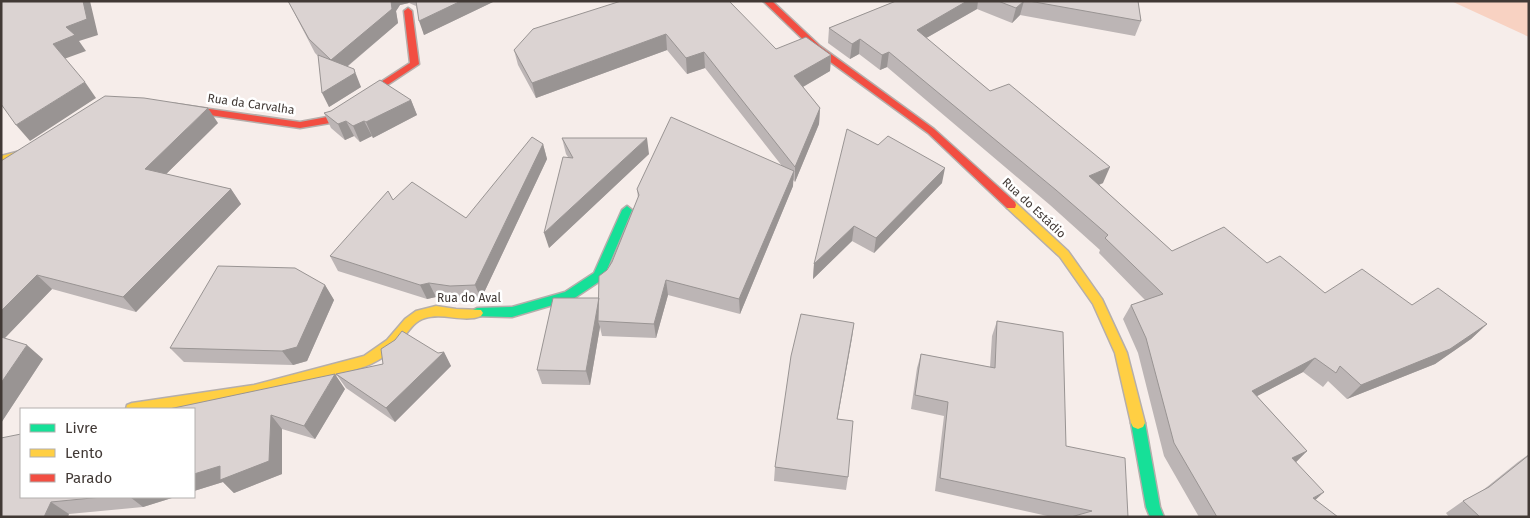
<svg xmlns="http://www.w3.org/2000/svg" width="1530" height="518" viewBox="0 0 1530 518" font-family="'Fira Sans',sans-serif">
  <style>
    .green { fill: #f8d2c2 }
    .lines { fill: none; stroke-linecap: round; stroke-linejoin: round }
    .fast-casing { stroke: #b5aeab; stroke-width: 3 }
    .slow-casing { stroke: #b5aeab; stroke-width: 3 }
    .jam-casing { stroke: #b5aeab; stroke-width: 3 }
    .fast { fill: #16e098; fill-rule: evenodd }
    .slow { fill: #ffcf43; fill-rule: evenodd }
    .jam { fill: #f24e42; fill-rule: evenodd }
    .wall { fill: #bcb5b5 }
    .shaded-wall { fill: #999493 }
    .building { fill: #dbd3d2; stroke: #999493 }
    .labels { text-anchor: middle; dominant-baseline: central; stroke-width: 5; stroke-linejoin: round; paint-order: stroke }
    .street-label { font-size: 12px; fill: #413935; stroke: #fff }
  </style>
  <rect width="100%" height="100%" fill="#f6edea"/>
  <path class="green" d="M1451 1H1529V37Z"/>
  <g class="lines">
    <defs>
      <path id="fast" d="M627 206 632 210 603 279 573 299 512 317 473 316 471 313 473 310 477 308 512 307 565 292 594 273 622 210Z
        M1138 417 1143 419 1145 423 1160 507 1164 517H1150L1146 507 1131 423 1133 419Z"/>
      <path id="slow" d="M42 143 47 146 39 153 1 162V156L32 148Z
        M1011 201 1015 202 1068 251 1102 299 1127 353 1145 423 1143 427 1138 429 1133 427 1131 423 1115 353 1093 304 1060 257 1007 208 1006 205 1007 202Z
        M436 306 456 309 481 310 483 313 481 316C463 323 443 312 425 318 411 322 405 338 396 347 390 353 379 360 371 364 355 371 336 374 319 378 258 394 189 413 126 409L127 405 132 403 254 385 364 356 387 340 405 319 416 311Z"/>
      <path id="jam" d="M763 1H772L820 46 934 129 1015 202 1016 205 1015 208H1007L928 133 814 50Z
        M408 8 412 11 419 64 330 123 300 128 175 110 170 107 175 104 300 122 327 117 410 63 404 11Z"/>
    </defs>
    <use href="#fast" class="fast-casing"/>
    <use href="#slow" class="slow-casing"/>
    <use href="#jam" class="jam-casing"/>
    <use href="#fast" class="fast"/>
    <use href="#slow" class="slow"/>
    <use href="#jam" class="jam"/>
  </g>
  <path class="wall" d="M288 1H495L424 35 416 6 409 3 400 5 396 11 398 23 347 67 361 87 329 107 318 56 315 53Z
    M621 1 776 49 831 55 830 71 803 87 820 108 819 124 795 182 793 180V186L740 314 668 295 656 338 602 336 600 327 590 385 542 384 537 370 599 299 607 270 612 262 638 198 637 189 782 166 705 68 687 74 667 50 536 98 518 65 514 50Z
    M896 1H1138L1141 21 1135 36 1020 15 1012 23 977 9 926 38 990 91 1103 183 1099 185 1172 251 1267 263 1325 293 1412 305 1487 324 1471 339 1435 364 1347 399 1328 381 1323 387 1303 372 1257 396 1307 451 1296 462 1315 500 1338 517H1199L1164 456 1138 353 1123 319 1131 305 1145 300 1099 253 1100 250 1050 205 887 67 880 70 859 54 850 59 828 43 829 28Z
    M411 100 417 115 373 138 372 136 360 142 354 136 345 140 331 128 324 113Z
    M218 123 166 174 231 189 241 204 136 312 52 289 5 338 43 359 1 423V161Z
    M562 138 649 154 549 248 568 157 566 154Z
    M543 144 547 159 481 299 456 300 436 297 427 299 338 271 330 256 393 200 466 218Z
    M878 145 942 183 874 253 852 241 813 279 814 264Z
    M325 285 334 300 307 361 293 365 184 362 170 348Z
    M997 321 1066 446 1128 517H1052L935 491 944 416 911 409 917 368 921 354 990 367 992 336Z
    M854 323 837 419 848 477 846 490 774 481 775 467Z
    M444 352 451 366 395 422 346 388 336 374Z
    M345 389 315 439 282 429V474L234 493 223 482 194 491V409Z
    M1529 454V517H1449L1446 513 1463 501 1482 491 1518 462Z
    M21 497H175L143 507 69 514 1 517Z"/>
  <path class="shaded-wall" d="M83 1H90L98 35 79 41 86 51 64 59 53 44 66 27Z
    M391 1H408L409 3 400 5 396 11 398 23 338 74 331 60Z
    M461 1H495L424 35 419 21Z
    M967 1H978L977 9 914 45 917 30Z
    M1024 1 1020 15 1012 23 1016 8Z
    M666 34 667 50 536 98 532 83Z
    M860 39 859 54 850 59 852 44Z
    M704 52 705 68 687 74 686 58Z
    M889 52 887 67 880 70 882 55Z
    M831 55 830 71 794 92V76Z
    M354 69 361 87 329 107 322 93Z
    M85 82 96 98 30 141 16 125Z
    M411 100 417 115 373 138 366 122Z
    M208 108 218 123 156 184 145 169Z
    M820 108 819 124 795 182V167Z
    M346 121 354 136 345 140 338 124Z
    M364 121 372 136 360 142 353 126Z
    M647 138 649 154 549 248 544 233Z
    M543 144 547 159 481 299 475 285Z
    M1110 167 1103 183 1083 191 1089 176Z
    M945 168 942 183 874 253 876 238Z
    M794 171 793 186 740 314 739 299Z
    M231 189 241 204 136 312 123 297Z
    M854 226 852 241 813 279 814 264Z
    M37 275 52 289 1 342V311Z
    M666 280 668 295 656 338 654 324Z
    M429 283 436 297 427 299 420 285Z
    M325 285 334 300 307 361 293 365 282 351Z
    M599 298 598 321 600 327 590 385 586 371Z
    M854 323 852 338 835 433 837 419Z
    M1487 324 1471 339 1435 364 1347 399 1361 385Z
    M27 345 43 359 1 423V383Z
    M444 352 451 366 395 422 386 408Z
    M1315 358 1303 372 1240 405 1252 391Z
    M335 374 345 389 315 439 304 426Z
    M271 415 282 429V474L234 493 223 482 194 491V474L220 466Z
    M1307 451 1294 464 1292 458Z
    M1324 492 1310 505 1313 498Z
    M130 497H175L143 507Z
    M51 502 69 514 68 517H44Z"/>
  <path class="building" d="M1 1H83L87 19 66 27 75 35 53 44 85 82 16 125 1 104Z
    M288 1H391L392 9 331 60 354 69 355 73 322 93 318 55 331 60 309 39Z
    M416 1H461L419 21Z
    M621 1H729L776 49 806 37 831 55 794 76 820 108 795 167 704 52 686 58 666 34 532 83 514 50 533 29Z
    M896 1H967L917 30 990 91 1009 84 1110 167 1089 176 1172 251 1224 227 1267 263 1280 256 1325 293 1362 269 1412 305 1438 288 1487 324 1450 349 1361 385 1340 366 1336 373 1315 358 1252 391 1307 451 1292 458 1324 492 1313 498 1338 517H1217L1174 443 1146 338 1131 305 1163 294 1105 238 1108 235 1056 190 889 52 882 55 860 39 852 44 829 28Z
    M998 1H1024L1016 8Z
    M1029 1H1138L1141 21Z
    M380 80 411 100 366 122 364 121 353 126 346 121 338 124 324 113 331 111Z
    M105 96 144 98 208 108 145 169 231 189 123 297 37 275 1 311V161Z
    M671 117 794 171 739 299 666 280 654 324 598 321 599 276 607 270 612 262 639 195 637 189Z
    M847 129 878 145 888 136 945 168 876 238 854 226 814 264Z
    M532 137 543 144 475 285 450 286 429 283 420 285 330 256 388 191 393 200 412 182 466 218Z
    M562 138H647L544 233 563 157 573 158Z
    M218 266 295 268 325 285 297 347 282 351 170 348Z
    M553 298H599L586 371 537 370Z
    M801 314 854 323 837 419 853 421 848 477 775 467 791 356Z
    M997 321 1063 332 1066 446 1125 458 1128 517H1071L1092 511 940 478 948 402 915 395 921 354 995 368Z
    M402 331 438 353 444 352 386 408 336 374 383 364 381 349 395 340Z
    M1 337 27 345 1 383Z
    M335 374 304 426 271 415 269 461 220 480V466L194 474V409H169Z
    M21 434V497H102L51 502 44 517H1V438Z
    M1529 455V517H1480L1463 501 1489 487Z"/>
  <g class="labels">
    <g class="street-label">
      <text transform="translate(251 104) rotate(8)">Rua da Carvalha</text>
      <text transform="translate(1034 208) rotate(43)">Rua do Estádio</text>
      <text x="469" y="298">Rua do Aval</text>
    </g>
  </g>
  <rect width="1530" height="518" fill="none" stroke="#413935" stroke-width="5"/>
  <rect x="20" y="408" width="175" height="90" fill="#ffffff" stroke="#b3b0ae"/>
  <rect x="30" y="424" width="25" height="8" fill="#16e098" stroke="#b3b0ae"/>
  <text x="65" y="433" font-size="15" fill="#413935">Livre</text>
  <rect x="30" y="449" width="25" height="8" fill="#ffcf43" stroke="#b3b0ae"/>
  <text x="65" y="458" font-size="15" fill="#413935">Lento</text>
  <rect x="30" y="474" width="25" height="8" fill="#f24e42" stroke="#b3b0ae"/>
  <text x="65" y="483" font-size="15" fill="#413935">Parado</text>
</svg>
